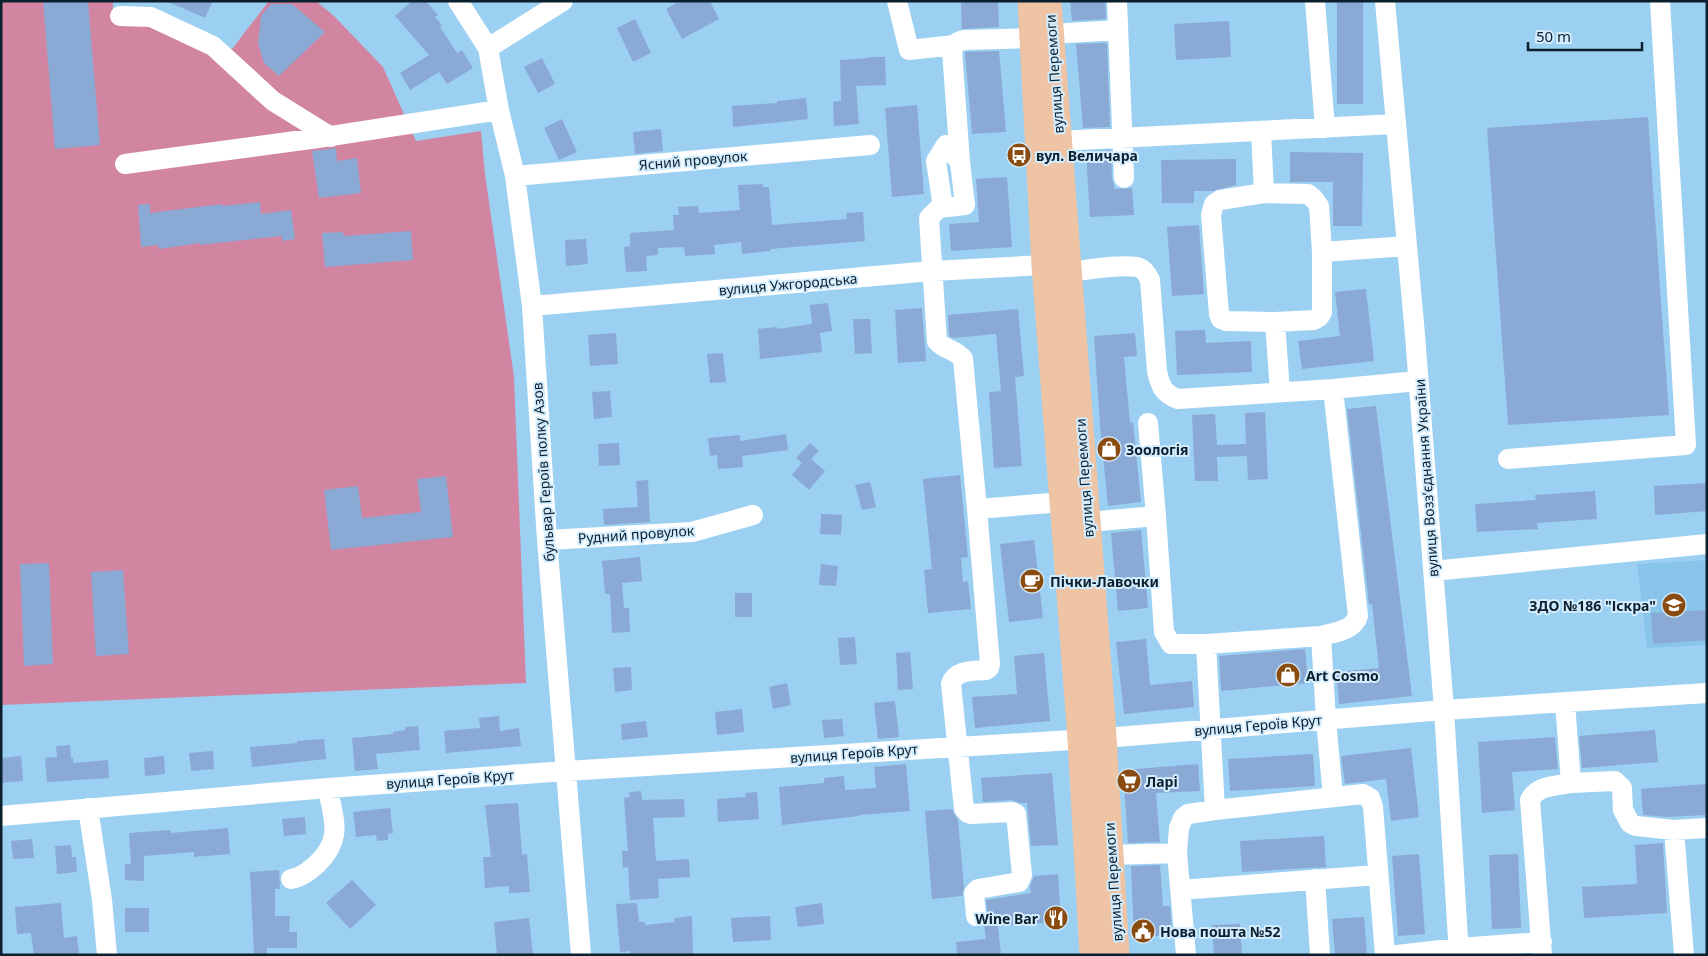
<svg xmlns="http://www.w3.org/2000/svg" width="1708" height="956" viewBox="0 0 1708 956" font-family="'Noto Sans',sans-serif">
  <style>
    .built { fill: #89c5ea }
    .green { fill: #d285a1 }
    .building { fill: #8ba9d5 }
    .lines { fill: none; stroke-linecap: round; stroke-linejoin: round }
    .minor { stroke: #fff; stroke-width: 20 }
    .major { stroke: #eec4a5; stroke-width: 25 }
    .labels { text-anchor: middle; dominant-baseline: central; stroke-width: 4; stroke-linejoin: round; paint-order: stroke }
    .street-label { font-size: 14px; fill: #0b202c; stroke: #d3edff }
    .poi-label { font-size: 14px; font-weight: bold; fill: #0b202c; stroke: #d3edff; text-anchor: start }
  </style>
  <rect width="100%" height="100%" fill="#9cd0f2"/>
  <path class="built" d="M1707 560V645L1647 648 1637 564Z"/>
  <path class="green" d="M1 1H113V20L170 24 232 49 269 1H316L334 16 383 67 416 141 481 131 485 174 514 377 526 683 1 705Z"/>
  <path class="building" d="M43 1H88L100 145 55 149Z
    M166 1H213L205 18Z
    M412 1H426L438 15 435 17 442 25 440 27 457 53 462 50 473 68 447 84 439 72 410 90 400 73 429 55 395 16Z
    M680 1H710L719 19 682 39 666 9Z
    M961 1H998L999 27 962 29Z
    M1070 1H1105L1106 19 1072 21Z
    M1337 1H1363V104H1337Z
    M271 4H292L325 32 279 76 264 63 258 43 261 16Z
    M635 19 651 53 633 62 617 28Z
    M1229 21 1231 57 1176 60 1174 24Z
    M1107 43 1110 127 1083 128 1076 44Z
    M999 51 1006 132 972 134 965 52Z
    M869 57H885L886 85 856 86 859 124 834 126 833 102 841 101 840 60 869 58Z
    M542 58 555 84 538 93 524 67Z
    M806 98 808 119 733 127 732 106 777 103V101Z
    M917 105 924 194 892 197 885 108Z
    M1648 117 1669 415 1508 425 1487 128Z
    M562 119 577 152 559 160 544 128Z
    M661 129 663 151 635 154 633 132Z
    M336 148 337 161 357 158 361 193 319 198 312 151Z
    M1111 150 1112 178 1115 189 1132 188 1134 215 1090 217 1086 152Z
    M1290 152 1363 153 1362 226H1333V182H1290Z
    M1236 159V185L1213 191H1194V203H1162L1161 160Z
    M1007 177 1012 247 951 251 949 224 979 222 976 179Z
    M763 184V187H769L772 225 847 219 846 213 863 212 865 241 770 249V251L742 254 741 242 714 245 715 254 685 256 684 247 658 248V255L646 256 647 271 626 272 624 247 630 246V233L674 230 673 215H679L678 207 698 206 699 213 740 210 738 185Z
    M260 202 261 214 291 210 295 239 282 241V236L200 245V243L159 249 158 245 141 247 138 205 150 204V213L222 204V206Z
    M1199 225 1204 294 1172 296 1167 227Z
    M411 231 413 260 325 267 322 233 343 232 344 236Z
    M586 239 588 264 566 266 565 240Z
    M1366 289 1374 361 1302 369 1298 341 1340 336 1335 292Z
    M828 303 832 331 820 333 822 352 760 359 758 329 777 327V329L812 324 810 305Z
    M922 308 926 361 898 363 895 310Z
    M1018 309 1024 376 1015 377 1022 466 994 468 989 392 1001 391 996 334 953 338 949 336 948 315Z
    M853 319H870L872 353 855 354Z
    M1205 330 1206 343 1251 341 1252 372 1177 375 1175 331Z
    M616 333 618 364 590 366 588 335Z
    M1135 333 1137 356 1124 357 1130 423 1133 422 1141 502 1108 506 1100 426 1094 336Z
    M723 353 726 382 710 383 707 354Z
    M610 391 612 417 594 419 592 392Z
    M1376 406 1412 696 1339 704 1336 672 1379 668 1372 604 1369 605 1347 409Z
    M1265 412 1268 479 1248 480 1247 456 1217 457 1218 481H1195L1192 415 1215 414 1217 445 1246 444 1245 413Z
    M786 434 788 450 742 456 743 467 718 469 717 455 710 456 708 438 740 435V441Z
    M619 443 620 465 599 466 598 444Z
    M810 443 819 451 811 459 825 471 809 490 792 475 802 463 796 458Z
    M960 475 968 557 961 558 963 582 968 581 971 609 928 613 924 570 932 569 923 479Z
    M446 476 453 537 331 550 324 490 358 486 362 518 421 512 417 479Z
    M648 480 650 522 604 525 603 509 638 507 636 481Z
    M870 482 876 507 862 510 855 485Z
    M1707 483V511L1655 515 1654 486Z
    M1595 491 1597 519 1537 523 1538 529 1477 532 1475 504 1536 500 1535 495Z
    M821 514 842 515 841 535 820 534Z
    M1141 530 1148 608 1118 611 1111 533Z
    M1034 540 1043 618 1009 622 1000 544Z
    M640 557 642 581 622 583 624 608H629L630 632 612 633 610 594H605L602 561Z
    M49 563 53 664 24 666 20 564Z
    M821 564 838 566 836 586 819 585Z
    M123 570 129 654 96 656 91 572Z
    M735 593H752V617H735Z
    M1707 610V640L1653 644 1651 613Z
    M855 637 857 664 840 665 838 638Z
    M1146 639 1150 685 1192 681 1194 707 1124 714 1116 642Z
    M1305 649 1308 683 1221 691 1219 656Z
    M910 652 913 689 898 690 896 653Z
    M1044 653 1050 721 975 728 972 697 1017 694 1014 656Z
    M631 667 632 690 615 692 613 668Z
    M787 683 791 705 773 709 769 687Z
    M895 701 899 737 878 739 874 703Z
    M742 709 744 732 717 735 715 712Z
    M499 716 500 731 519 728 521 746 446 753 444 731 480 728 479 718Z
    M842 719 844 736 824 738 822 720Z
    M646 721 648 737 622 740 621 724Z
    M418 726 420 750 376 754 378 769 355 771 352 738 393 734V732L405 730V727Z
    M1655 730 1658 762 1582 768 1579 736Z
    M1555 737 1558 769 1512 772 1515 810 1482 813 1478 742Z
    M324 739 326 759 252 767 250 747 297 743V741Z
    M70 745 71 758H73V763L108 760 109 778 47 782 45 758 57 757 56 746Z
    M1411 748 1419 817 1391 821 1386 779 1345 784 1341 756Z
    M213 751 214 769 191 771 189 753Z
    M1313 754 1315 786 1230 791 1228 759Z
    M21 756 23 781 1 783V758Z
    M164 756 165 774 145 776 144 758Z
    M906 764 910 811 859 815V816L782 825 779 787 824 783V778L844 776 845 790 876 788 874 767Z
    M1198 764 1200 791 1156 793 1160 842 1128 843 1123 770Z
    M1052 773 1058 845 1031 846 1027 803H1021L1011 800 983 802 981 778Z
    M1707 784V815L1668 817 1643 815 1641 789Z
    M641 791 642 800 684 799 685 817 653 818 656 861 689 859 690 877 658 879 659 898 630 900 628 867 623 868 622 851H628L624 798 630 797 629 792Z
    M757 792 759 819 718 822 717 799 746 797 745 793Z
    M518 803 522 855 527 854 530 892 509 893V886L485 888 483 857H491L485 805Z
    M390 808 393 833 388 834V840L377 841 376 835 356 837 353 812Z
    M952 809 958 820 964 888 962 896 932 899 925 811Z
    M305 817 306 834 284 836 282 819Z
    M228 828 230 854 194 857V852L144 856V881L125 880V864H131L129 833 170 830 171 833Z
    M1324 836 1326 867 1242 872 1240 841Z
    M32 839 34 858 13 859 11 841Z
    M1663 843 1667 913 1584 918 1582 887 1637 884 1635 845Z
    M71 845 72 857H76L77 872 57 874 55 846Z
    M1419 854 1425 934 1398 936 1392 856Z
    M1518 854 1521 928 1492 929 1489 855Z
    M1160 865 1163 906H1170L1172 935 1134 937 1131 866Z
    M279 870 280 889H275V916H290L289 932H297V948H267V955H254L250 872Z
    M1058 874 1061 922 998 926 1001 955H957L956 942 986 939 984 924 988 915 986 900 1031 893 1030 886 1034 876Z
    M352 880 376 905 350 929 326 903Z
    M61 903 64 938 77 936 79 955H34L31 933 17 934 15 907Z
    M637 903 639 922H645V925L675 922 674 918 692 916 693 955H631L630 951 620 952 616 904Z
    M822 903 824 924 798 927 795 907Z
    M125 908H149V932H125Z
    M770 916 771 940 733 942 731 918Z
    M1364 917 1367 955H1335L1332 919Z
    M529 918 533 954 497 955 494 922Z
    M1240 924 1242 955H1214L1212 925Z"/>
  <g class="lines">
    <path class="minor" d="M458 1 488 48 499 110 515 176 532 306 547 540 581 955
      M897 1 909 50 955 45
      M1117 1 1124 178
      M1315 1 1325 128
      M1385 1 1415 335 1444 710 1459 955
      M120 16 151 17 213 46 273 101 331 137
      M1051 34 1118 30
      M488 48 563 1
      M1261 131 1264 193
      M1059 141 1396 124
      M960 162 952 50C955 43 958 41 965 40L1032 38
      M125 164 318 138 499 110
      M515 176 870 145
      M943 207 936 161 946 145 960 162 965 205 939 208 929 218 937 341C944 350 956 349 963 359L977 509
      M1322 252 1407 246
      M1069 272C1085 270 1127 263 1140 268 1145 270 1148 276 1150 280L1157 371C1160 385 1163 394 1178 399L1333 389
      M532 306 932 271 1044 265
      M1275 322 1226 321 1221 319 1219 314 1211 215 1214 204 1220 200 1264 193 1308 194 1314 199 1319 206 1322 252V312L1319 317 1314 320 1275 322 1280 392
      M1148 423 1156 516
      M1508 459 1686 445 1660 1
      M1088 522 1156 516 1164 632 1171 644H1206L1215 810
      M547 540 692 532 753 515
      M1433 571 1707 544
      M1206 644 1321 636
      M1571 783 1615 781 1622 788 1623 810 1630 823 1636 826 1674 830 1707 828
      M1333 797 1326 720 1321 636C1335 632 1353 631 1358 616L1333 389 1418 381
      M88 808 102 900 107 955
      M1 816 328 788 566 771 1104 738 1444 710 1707 693
      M1674 830 1684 955
      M1111 855 1177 853
      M291 879C302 877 309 871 317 864 344 838 333 820 328 788
      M1315 879 1320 955
      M1180 890 1377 875
      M976 916 974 893 978 889 1019 882 1022 875 1016 814 1012 812 971 814 968 813 964 809 951 684C955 670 973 671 986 670L989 668 990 664 977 509 1063 502
      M1186 955 1177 853 1179 828 1183 818 1188 814 1215 810 1363 794 1370 798 1373 807 1385 955
      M1397 955 1458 948 1542 942
      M1542 955 1530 800C1537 785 1557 786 1571 783L1565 702"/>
    <path class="major" d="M1030 1 1044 265 1080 739 1092 955
      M1049 1 1103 720 1117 955"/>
  </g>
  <defs>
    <symbol id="bus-disc" viewBox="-11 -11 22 22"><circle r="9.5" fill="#894b10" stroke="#d3edff"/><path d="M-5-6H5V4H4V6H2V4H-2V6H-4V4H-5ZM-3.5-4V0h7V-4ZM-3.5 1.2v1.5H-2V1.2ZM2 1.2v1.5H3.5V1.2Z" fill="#fff"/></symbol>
    <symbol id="shop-disc" viewBox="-11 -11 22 22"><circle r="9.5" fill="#894b10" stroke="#d3edff"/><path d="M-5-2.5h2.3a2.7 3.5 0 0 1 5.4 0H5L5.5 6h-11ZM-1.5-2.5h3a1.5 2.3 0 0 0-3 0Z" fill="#fff"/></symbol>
    <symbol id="cafe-disc" viewBox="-11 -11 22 22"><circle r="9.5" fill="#894b10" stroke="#d3edff"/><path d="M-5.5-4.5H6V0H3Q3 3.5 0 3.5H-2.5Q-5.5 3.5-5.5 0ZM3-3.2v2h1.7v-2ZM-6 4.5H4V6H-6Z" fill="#fff"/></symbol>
    <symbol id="school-disc" viewBox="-11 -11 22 22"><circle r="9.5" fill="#894b10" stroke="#d3edff"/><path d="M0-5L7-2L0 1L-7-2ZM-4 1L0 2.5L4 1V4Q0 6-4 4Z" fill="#fff"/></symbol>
    <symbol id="supermarket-disc" viewBox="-11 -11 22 22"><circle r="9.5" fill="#894b10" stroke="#d3edff"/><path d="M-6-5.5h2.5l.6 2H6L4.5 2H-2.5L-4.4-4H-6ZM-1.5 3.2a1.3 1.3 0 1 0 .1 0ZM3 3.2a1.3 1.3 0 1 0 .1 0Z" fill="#fff"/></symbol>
    <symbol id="restaurant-disc" viewBox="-11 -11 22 22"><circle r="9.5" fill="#894b10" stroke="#d3edff"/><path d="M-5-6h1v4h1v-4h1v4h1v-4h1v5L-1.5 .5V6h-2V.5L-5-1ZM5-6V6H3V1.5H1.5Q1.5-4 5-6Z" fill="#fff"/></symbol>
    <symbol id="civic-disc" viewBox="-11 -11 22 22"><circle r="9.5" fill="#894b10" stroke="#d3edff"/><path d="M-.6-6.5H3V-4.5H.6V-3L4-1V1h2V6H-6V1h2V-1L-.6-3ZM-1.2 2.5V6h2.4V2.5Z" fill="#fff"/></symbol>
  </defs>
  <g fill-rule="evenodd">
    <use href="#bus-disc" x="1005" y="141" width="28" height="28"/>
    <use href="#shop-disc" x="1095" y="435" width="28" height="28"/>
    <use href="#cafe-disc" x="1018" y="567" width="28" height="28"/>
    <use href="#school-disc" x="1660" y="591" width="28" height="28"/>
    <use href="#shop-disc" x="1274" y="661" width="28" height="28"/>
    <use href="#supermarket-disc" x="1115" y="767" width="28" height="28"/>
    <use href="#restaurant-disc" x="1042" y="904" width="28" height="28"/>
    <use href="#civic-disc" x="1129" y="917" width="28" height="28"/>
  </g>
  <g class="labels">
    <g class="street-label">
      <text transform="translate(1054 74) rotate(-94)">вулиця Перемоги</text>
      <text transform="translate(693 160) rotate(-5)">Ясний провулок</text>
      <text transform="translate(788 284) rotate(-5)">вулиця Ужгородська</text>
      <text transform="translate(543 472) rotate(-94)">бульвар Героїв полку Азов</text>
      <text transform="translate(1084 478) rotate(-94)">вулиця Перемоги</text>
      <text transform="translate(1426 478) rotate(-94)">вулиця Воззʼєднання України</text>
      <text transform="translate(636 534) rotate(-4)">Рудний провулок</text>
      <text transform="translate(1258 725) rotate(-5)">вулиця Героїв Крут</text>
      <text transform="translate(854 753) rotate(-4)">вулиця Героїв Крут</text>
      <text transform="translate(450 779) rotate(-4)">вулиця Героїв Крут</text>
      <text transform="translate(1113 882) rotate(-94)">вулиця Перемоги</text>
    </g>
    <g class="poi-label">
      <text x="1036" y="155">вул. Величара</text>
      <text x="1126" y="449">Зоологія</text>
      <text x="1050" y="581">Пічки-Лавочки</text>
      <text x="1656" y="605" text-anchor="end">ЗДО №186 "Іскра"</text>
      <text x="1306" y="675">Art Cosmo</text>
      <text x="1146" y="781">Ларі</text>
      <text x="1038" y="918" text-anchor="end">Wine Bar</text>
      <text x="1160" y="931">Нова пошта №52</text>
    </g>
  </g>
  <rect width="1708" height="956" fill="none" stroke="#0b202c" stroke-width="5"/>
  <path d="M1528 42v8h114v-8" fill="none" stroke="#0b202c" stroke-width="2.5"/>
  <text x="1536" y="42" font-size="15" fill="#0b202c" stroke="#d3edff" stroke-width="4" paint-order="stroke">50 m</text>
</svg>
